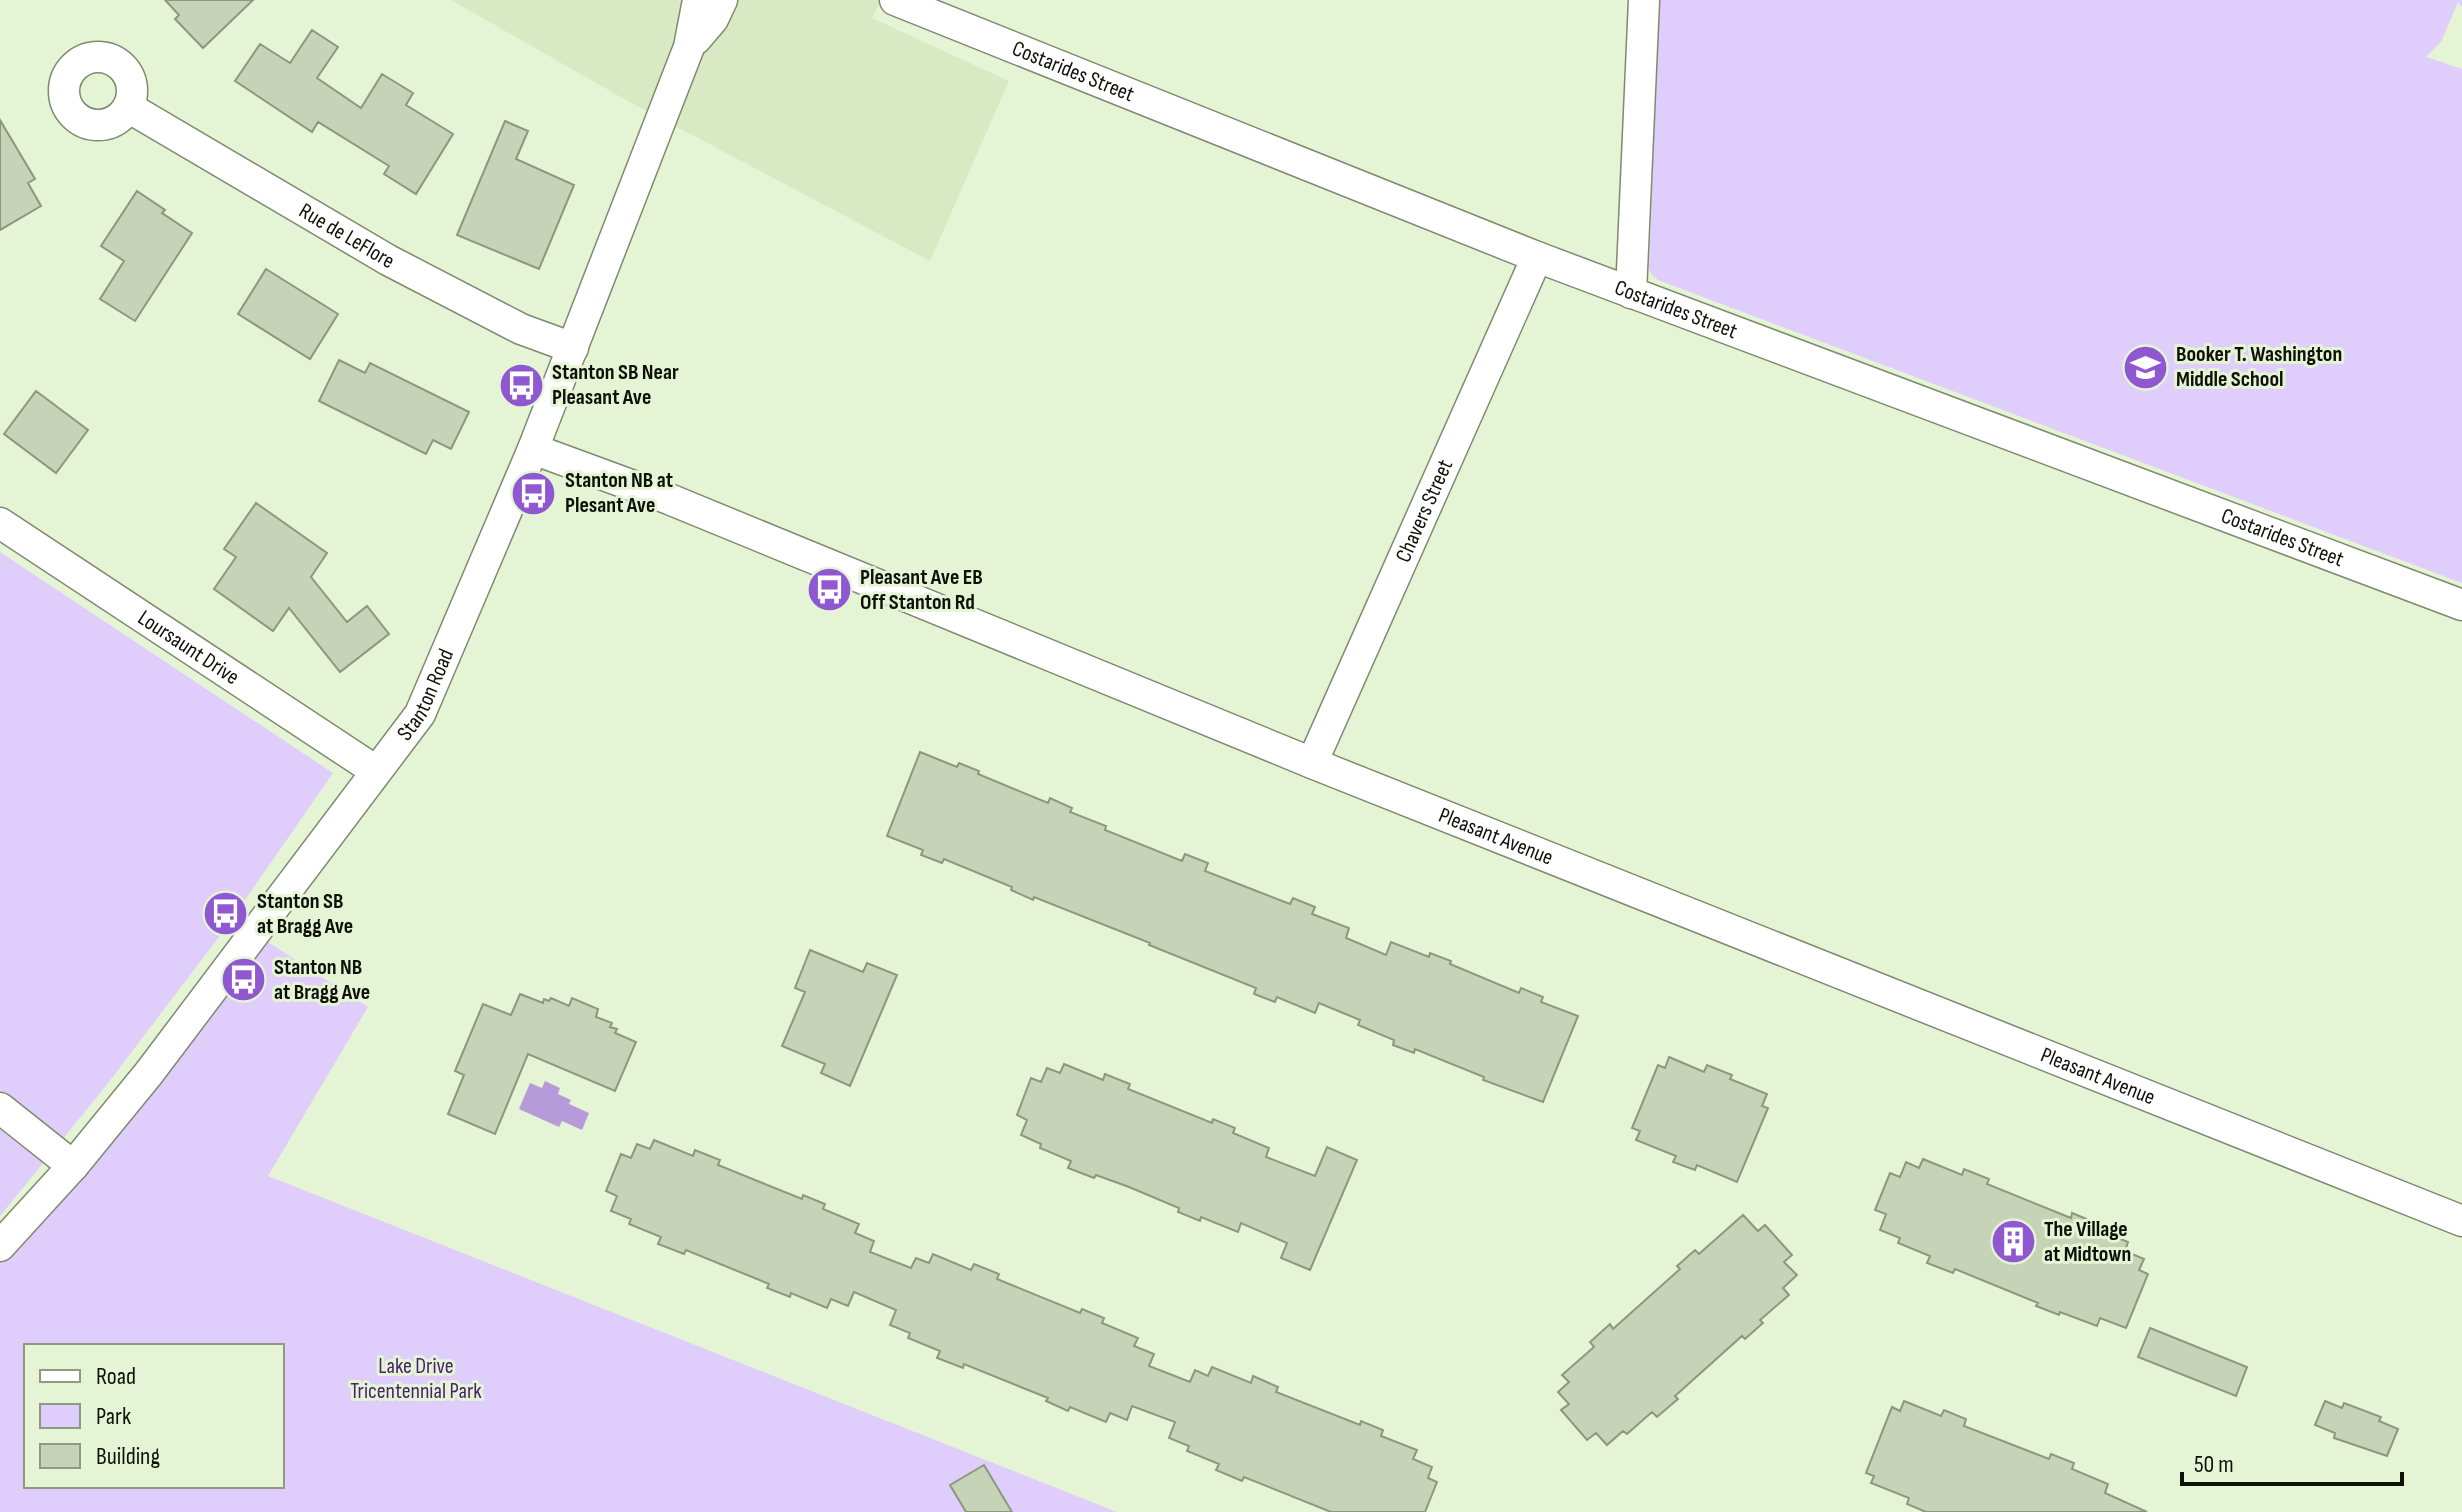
<svg xmlns="http://www.w3.org/2000/svg" width="2462" height="1512" viewBox="0 0 2462 1512" font-family="'Sofia Sans Condensed',sans-serif">
  <style>
    .built { fill: #d8e9c4 }
    .green { fill: #dfcdfb; fill-rule: evenodd }
    .water { fill: #b59bda }
    .building { fill: #c6d3b6; stroke: #8c987d; stroke-width: 2 }
    .lines { fill: none; stroke-linecap: round; stroke-linejoin: round }
    .minor-casing { stroke: #7e8a6f; stroke-width: 33 }
    .minor { stroke: #fff; stroke-width: 30 }
    .labels { text-anchor: middle; dominant-baseline: central; stroke-width: 6; stroke-linejoin: round; paint-order: stroke }
    .street-label { font-size: 22px; fill: #0d1107; stroke: #e6f4d6 }
    .poi-label { font-size: 22px; font-weight: bold; fill: #0d1107; stroke: #e6f4d6; text-anchor: start }
    .park-label { font-size: 22px; fill: #46236c; stroke: #e6f4d6 }
  </style>
  <rect width="100%" height="100%" fill="#e6f4d6"/>
  <path class="built" d="M451 0H881L872 18 1009 81 930 261 626 100Z"/>
  <path class="green" d="M1659 0H2462V7L2458 2 2441 42 2426 57 2462 69V583L1658 280 1652 275 1649 269Z
    M0 552 333 773 225 929 105 1087 0 1216Z
    M254 933 368 1007 268 1176 1117 1512H0V1249ZM26 1346H282V1486H26Z"/>
  <path class="water" d="M545 1081 560 1088 558 1094 571 1100 569 1104 589 1113 582 1130 562 1121 559 1127 519 1109 530 1083 542 1088Z"/>
  <path class="building" d="M165 0H253L203 48 175 19 179 15Z
    M312 30 338 47 317 78 361 108 382 74 413 93 406 105 453 134 416 194 384 174 389 166 318 122 312 132 235 81 260 44 290 63Z
    M0 120 35 179 28 183 41 206 0 230Z
    M505 121 528 131 516 159 574 185 539 269 457 235Z
    M137 191 165 210 162 213 192 233 135 321 100 299 124 261 101 246Z
    M266 269 338 314 310 359 238 314Z
    M339 360 365 373 370 363 469 412 451 449 433 440 426 454 319 401Z
    M36 391 88 430 56 473 4 434Z
    M256 503 327 553 311 577 347 622 367 606 389 634 340 672 289 608 273 631 214 589 236 557 224 549Z
    M920 752 957 767 959 763 979 771 978 774 1048 803 1050 798 1072 808 1070 812 1106 826 1105 830 1182 861 1185 854 1208 863 1205 871 1254 890 1290 904 1293 898 1315 907 1312 914 1349 928 1346 938 1386 955 1391 942 1429 957 1430 953 1451 961 1450 964 1519 993 1521 988 1543 997 1541 1002 1578 1016 1543 1102 1483 1080 1484 1077 1415 1049 1414 1053 1393 1045 1394 1040 1358 1025 1360 1020 1319 1003 1315 1013 1277 997 1275 1002 1254 994 1256 988 1149 945 1150 943 1034 897 1033 900 1011 890 1012 887 944 859 942 863 921 855 923 850 887 836Z
    M810 950 863 972 867 963 897 975 850 1086 821 1073 825 1064 782 1046 805 992 795 988Z
    M520 994 543 1003 544 999 549 1001 551 998 569 1006 572 998 598 1009 596 1017 612 1023 610 1027 617 1029 615 1033 636 1042 615 1091 528 1054 495 1134 448 1114 464 1075 455 1071 483 1004 511 1015Z
    M1669 1057 1704 1072 1707 1065 1732 1075 1730 1079 1767 1094 1762 1106 1768 1108 1737 1182 1697 1165 1695 1170 1673 1162 1676 1156 1636 1140 1640 1131 1632 1128 1658 1065 1665 1068Z
    M1064 1064 1103 1080 1105 1074 1130 1084 1128 1089 1212 1123 1213 1119 1235 1128 1233 1133 1269 1148 1266 1157 1315 1176 1327 1147 1357 1160 1310 1270 1281 1258 1287 1243 1241 1223 1238 1232 1201 1217 1200 1221 1178 1212 1179 1208 1129 1187 1096 1175 1094 1178 1068 1168 1071 1161 1040 1148 1041 1144 1021 1135 1027 1120 1017 1115 1031 1078 1041 1082 1047 1068 1060 1073Z
    M654 1140 693 1156 695 1150 720 1160 718 1165 802 1199 803 1195 825 1204 823 1209 859 1224 855 1233 874 1241 870 1252 911 1268 916 1258 929 1263 933 1254 971 1270 974 1264 999 1274 997 1279 1080 1313 1082 1309 1104 1318 1102 1323 1138 1338 1134 1346 1154 1354 1149 1366 1190 1382 1195 1370 1208 1376 1212 1367 1251 1383 1253 1376 1278 1387 1276 1392 1360 1425 1361 1421 1383 1430 1381 1436 1417 1450 1413 1459 1432 1467 1428 1478 1437 1482 1425 1512H1331L1244 1477 1242 1481 1216 1470 1219 1464 1187 1451 1189 1446 1169 1438 1175 1422 1132 1406 1127 1420 1110 1413 1106 1422 1070 1407 1068 1411 1046 1401 1048 1398 964 1364 963 1368 937 1358 940 1351 908 1338 910 1333 890 1325 896 1310 854 1292 848 1306 831 1299 827 1308 791 1293 790 1297 767 1288 769 1284 686 1250 684 1254 658 1244 661 1237 629 1224 631 1219 611 1211 617 1196 606 1191 621 1154 631 1158 637 1144 650 1149Z
    M1923 1159 1962 1175 1964 1169 1989 1179 1987 1184 2071 1218 2072 1213 2094 1222 2092 1227 2128 1242 2125 1251 2144 1259 2139 1270 2148 1274 2126 1328 2100 1318 2097 1326 2060 1312 2059 1315 2036 1306 2038 1303 1955 1269 1953 1273 1927 1263 1930 1256 1898 1243 1900 1238 1880 1230 1886 1214 1875 1210 1890 1173 1900 1177 1906 1162 1919 1168Z
    M1743 1215 1758 1231 1765 1225 1792 1255 1784 1262 1797 1275 1783 1288 1789 1295 1760 1320 1763 1323 1745 1339 1742 1336 1675 1396 1678 1399 1657 1417 1652 1412 1627 1434 1623 1431 1607 1445 1596 1433 1587 1440 1561 1410 1569 1404 1558 1392 1569 1382 1562 1375 1594 1347 1590 1342 1610 1324 1613 1329 1680 1269 1677 1266 1695 1250 1699 1254Z
    M2150 1328 2247 1367 2236 1396 2138 1357Z
    M1904 1401 1941 1416 1944 1410 1966 1419 1964 1426 2049 1459 2051 1454 2074 1463 2072 1469 2108 1484 2105 1493 2147 1512H1926L1907 1504 1909 1498 1871 1483 1874 1476 1866 1473 1892 1407 1900 1411Z
    M2325 1401 2342 1408 2344 1403 2381 1417 2379 1421 2398 1429 2387 1456 2334 1438 2335 1433 2315 1425Z
    M984 1465 1012 1512H966L950 1485Z"/>
  <g class="lines">
    <defs>
      <g id="minor">
        <path id="s1" d="M895 0 1537 257 2462 605"/>
        <path d="M696 39 713 19 722 0"/>
        <circle cx="98" cy="91" r="34"/>
        <path id="s2" d="M128 107 388 260 521 329 573 348"/>
        <path d="M1631 293 1644 0"/>
        <path id="s3" d="M533 449 669 499 1312 763 2462 1221"/>
        <path id="s4" d="M0 523 376 771"/>
        <path id="s5" d="M1312 763 1537 257"/>
        <path d="M0 1108 73 1166"/>
        <path id="s6" d="M0 1246 73 1166 149 1073 420 714 533 449 689 47 698 0"/>
      </g>
    </defs>
    <use href="#minor" class="minor-casing"/>
    <use href="#minor" class="minor"/>
  </g>
  <defs>
    <symbol id="school-disc" viewBox="-11 -11 22 22"><circle r="9.5" fill="#8f58d0" stroke="#e6f4d6"/><path d="M0-5L7-2L0 1L-7-2ZM-4 1L0 2.5L4 1V4Q0 6-4 4Z" fill="#fff"/></symbol>
    <symbol id="bus-disc" viewBox="-11 -11 22 22"><circle r="9.5" fill="#8f58d0" stroke="#e6f4d6"/><path d="M-5-6H5V4H4V6H2V4H-2V6H-4V4H-5ZM-3.5-4V0h7V-4ZM-3.5 1.2v1.5H-2V1.2ZM2 1.2v1.5H3.5V1.2Z" fill="#fff"/></symbol>
    <symbol id="building-disc" viewBox="-11 -11 22 22"><circle r="9.5" fill="#8f58d0" stroke="#e6f4d6"/><path d="M-4-6H4V6H1V3H-1V6H-4ZM-2.5-4.3h1.7v1.8h-1.7ZM.8-4.3h1.7v1.8H.8ZM-2.5-1h1.7V.8h-1.7ZM.8-1h1.7V.8H.8Z" fill="#fff"/></symbol>
  </defs>
  <g fill-rule="evenodd">
    <use href="#school-disc" x="2120" y="342" width="51" height="51"/>
    <use href="#bus-disc" x="496" y="360" width="51" height="51"/>
    <use href="#bus-disc" x="508" y="468" width="51" height="51"/>
    <use href="#bus-disc" x="804" y="564" width="51" height="51"/>
    <use href="#bus-disc" x="200" y="888" width="51" height="51"/>
    <use href="#bus-disc" x="218" y="954" width="51" height="51"/>
    <use href="#building-disc" x="1988" y="1216" width="51" height="51"/>
  </g>
  <g class="labels">
    <g class="street-label">
      <text stroke="none"><textPath href="#s1" startOffset="192">Costarides Street</textPath></text>
      <text stroke="none"><textPath href="#s2" startOffset="254">Rue de LeFlore</textPath></text>
      <text stroke="none"><textPath href="#s1" startOffset="840">Costarides Street</textPath></text>
      <text stroke="none"><textPath href="#s5" startOffset="276">Chavers Street</textPath></text>
      <text stroke="none"><textPath href="#s1" startOffset="1488">Costarides Street</textPath></text>
      <text stroke="none"><textPath href="#s4" startOffset="226">Loursaunt Drive</textPath></text>
      <text stroke="none"><textPath href="#s6" startOffset="698">Stanton Road</textPath></text>
      <text stroke="none"><textPath href="#s3" startOffset="1038">Pleasant Avenue</textPath></text>
      <text stroke="none"><textPath href="#s3" startOffset="1686">Pleasant Avenue</textPath></text>
    </g>
    <g class="poi-label">
      <text x="2176" y="354">Booker T. Washington<tspan x="2176" dy="25">Middle School</tspan></text>
      <text x="552" y="372">Stanton SB Near<tspan x="552" dy="25">Pleasant Ave</tspan></text>
      <text x="565" y="480">Stanton NB at<tspan x="565" dy="25">Plesant Ave</tspan></text>
      <text x="860" y="577">Pleasant Ave EB<tspan x="860" dy="25">Off Stanton Rd</tspan></text>
      <text x="257" y="901">Stanton SB<tspan x="257" dy="25">at Bragg Ave</tspan></text>
      <text x="274" y="967">Stanton NB<tspan x="274" dy="25">at Bragg Ave</tspan></text>
      <text x="2044" y="1229">The Village<tspan x="2044" dy="25">at Midtown</tspan></text>
    </g>
    <g class="park-label">
      <text x="416" y="1366">Lake Drive<tspan x="416" dy="25">Tricentennial Park</tspan></text>
    </g>
  </g>
  <rect x="24" y="1344" width="260" height="144" fill="#e6f4d6" stroke="#8f9983" stroke-width="2"/>
  <rect x="40" y="1370" width="40" height="12" fill="#ffffff" stroke="#8f9983" stroke-width="2"/>
  <text x="96" y="1384" font-size="24" fill="#0d1107">Road</text>
  <rect x="40" y="1404" width="40" height="24" fill="#dfcdfb" stroke="#8f9983" stroke-width="2"/>
  <text x="96" y="1424" font-size="24" fill="#0d1107">Park</text>
  <rect x="40" y="1444" width="40" height="24" fill="#c6d3b6" stroke="#8f9983" stroke-width="2"/>
  <text x="96" y="1464" font-size="24" fill="#0d1107">Building</text>
  <path d="M2182 1472v12h220v-12" fill="none" stroke="#0d1107" stroke-width="4"/>
  <text x="2194" y="1472" font-size="24" fill="#0d1107" stroke="#e6f4d6" stroke-width="6" paint-order="stroke">50 m</text>
</svg>
